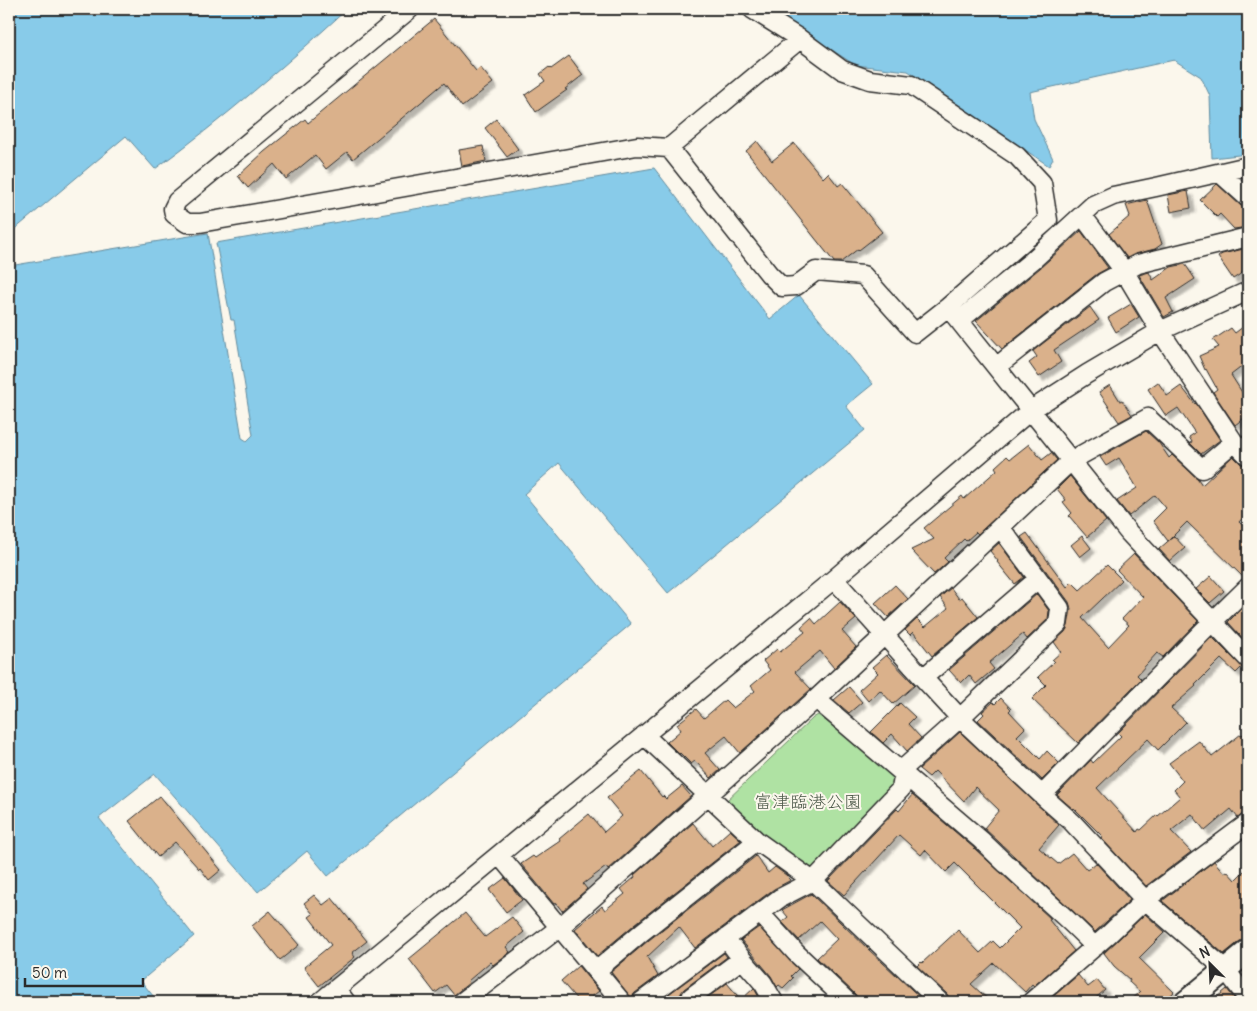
<svg xmlns="http://www.w3.org/2000/svg" width="1257" height="1011" viewBox="0 0 1257 1011" font-family="Delius,'Klee One',sans-serif">
  <style>
    .green { fill: #afe2a3; stroke: #6d8667 }
    .water { fill: #88cbe9; stroke: #638b9d }
    .building { fill: #dab18b; stroke: #2b2b2b; filter: url(#shadow) }
    .lines { fill: none; stroke-linecap: round; stroke-linejoin: round }
    .minor-casing { stroke: #2b2b2b; stroke-width: 21 }
    .major-casing { stroke: #2b2b2b; stroke-width: 26 }
    .minor { stroke: #fbf7ec; stroke-width: 18 }
    .major { stroke: #fbf7ec; stroke-width: 22 }
    .labels { text-anchor: middle; dominant-baseline: central; stroke-width: 4; stroke-linejoin: round; paint-order: stroke }
    .park-label { font-size: 18px; fill: #4c5949; stroke: #fbf7ec }
  </style>
  <defs>
    <filter id="shadow"><feDropShadow dx="4.5" dy="4.5" stdDeviation="1" flood-color="#0004"/></filter>
  </defs>
  <rect width="100%" height="100%" fill="#fbf7ec"/>
  <filter id="ink" filterUnits="userSpaceOnUse"><feTurbulence type="fractalNoise" baseFrequency=".02" numOctaves="2"/><feDisplacementMap in="SourceGraphic" scale="10" xChannelSelector="R" yChannelSelector="G"/><feConvolveMatrix kernelMatrix="1 2 1 2 8 2 1 2 1" color-interpolation-filters="sRGB"/></filter>
  <g filter="url(#ink)">
    <path class="green" d="M818 715 896 773 897 787 815 874 725 808V802L813 718Z"/>
    <path class="water" d="M9 9H347C286 65 222 120 155 169L126 136 14 230 9 231Z
      M769 9H1248V154L1212 158 1210 96 1201 77 1174 60 1030 92 1034 119 1053 159 1049 166 908 71 855 65Z
      M654 168 770 319 799 295 873 384 846 406 865 430 668 593 559 463 524 494 631 624 328 876 307 851 258 892 155 774 99 818 194 936 141 981 158 1002H9V266L208 233 242 438 247 441 253 435 234 320H231L216 243Z"/>
    <path class="building" d="M434 19 476 71 480 67 493 83 462 107 444 83 353 159 347 152 326 169 315 155 286 179 274 164 248 188 238 176 264 152 305 119 308 123Z
      M569 56 583 75 565 89 567 90 536 112 525 95 545 81 540 74 549 67 551 69Z
      M496 119 518 149 507 157 485 128Z
      M757 141 772 161 794 143 823 178 828 173 838 186 842 183 882 232 859 250 858 249 841 262H834L746 151Z
      M483 146 486 161 462 166 459 150Z
      M1217 184 1241 206 1248 208V227L1234 229 1220 214 1217 217 1200 200Z
      M1188 191 1191 208 1171 212 1168 195Z
      M1147 200 1162 244 1155 249 1135 254 1127 258 1109 234 1130 216 1126 205Z
      M1081 231 1108 268 1097 274 1002 349 976 321 1040 268Z
      M1248 248V269L1233 279 1218 257 1222 254Z
      M1185 264 1195 279 1166 298 1173 312 1164 317 1139 275 1149 272 1153 280 1171 267Z
      M1131 304 1139 317 1116 332 1108 318Z
      M1090 307 1099 320 1054 350 1061 362 1039 377 1029 363 1037 357 1033 351Z
      M1248 323V362L1231 375 1245 397 1242 399 1248 407V415L1235 425 1213 392 1217 389 1206 369 1205 370 1199 356 1219 347 1213 340 1231 328 1235 333Z
      M1158 382 1167 396 1181 386 1195 404 1196 403 1220 440 1201 454 1190 443 1192 442 1189 437 1195 433 1178 408 1166 416 1148 389Z
      M1110 385 1120 401 1122 400 1132 415 1119 422 1099 392Z
      M1146 431 1159 443 1169 458 1172 455 1198 479 1202 485 1233 456 1241 464 1248 466V512L1239 522 1248 531V577L1244 578 1187 522 1168 541 1153 521 1166 508 1155 495 1129 516 1117 501 1137 488 1136 486 1119 458 1106 466 1100 457Z
      M1029 444 1042 460 1051 453 1057 460 978 534 976 532 966 541 964 539 944 558 948 562 934 574 911 550 934 539 924 528 962 496 964 499 997 470 995 467 1007 456 1010 459Z
      M1070 476 1106 521 1087 537 1069 516 1072 513 1063 502 1066 500 1057 489Z
      M1027 533 1067 587 1072 582 1080 590 1107 565 1122 580 1082 618 1108 647 1129 625 1122 619 1143 597 1117 570 1134 554 1198 621 1163 657 1157 653 1137 675 1141 679 1078 743 1032 699 1046 685 1038 677 1054 662 1052 660 1061 652 1054 642 1065 632 1068 626 1071 609 1069 602 1021 537Z
      M1082 536 1091 548 1080 557 1071 545Z
      M1174 536 1185 548 1170 561 1159 549Z
      M999 543 1024 577 1015 584 997 562 998 561 990 551Z
      M1211 576 1224 591 1210 603 1196 589Z
      M895 585 908 599 888 617 875 603Z
      M951 588 959 599 962 597 978 617 932 656 913 632 910 635 905 630 917 619 925 627 948 608 940 597Z
      M1037 594 1049 611 1048 619 1027 639 1023 634 989 663 994 669 976 684 969 675 961 683 949 670Z
      M840 602 856 619 842 631 856 647 834 668 820 651 795 672 811 689 740 753 726 736 705 753 720 770 711 778 695 761 691 764 680 753 679 754 667 742 681 730 677 724 696 709 704 718 725 700 733 708 755 691 751 686 770 670 763 661 777 649 780 652 805 632 801 627 811 618 816 624Z
      M1248 602V644L1228 622Z
      M1212 637 1242 667 1236 673 1221 659 1195 685 1196 686 1171 708 1186 722 1158 750 1148 739 1097 788 1137 832 1139 829 1141 830 1157 815 1158 816 1180 797 1174 790 1183 781 1169 763 1199 741 1212 757 1241 734 1242 735 1248 730V809L1238 818 1231 809 1205 831 1192 814 1171 831 1191 852 1146 886 1101 838 1102 836 1074 808 1073 809 1057 795 1091 760 1093 763 1121 736 1118 733Z
      M886 655 915 685 893 704 880 690 868 701 859 690 878 673 872 667Z
      M849 687 862 702 849 713 834 700Z
      M1001 698 1011 709 1009 711 1025 728 1017 736 1040 759 1047 751 1059 763 1042 780 978 720 984 714 982 712 993 702 995 704Z
      M900 703 915 717 908 724 921 738 907 751 892 734 883 743 871 732Z
      M960 732 1059 825 1039 848 1058 864 1072 853 1087 870 1096 863 1130 900 1095 932 984 828 999 810 975 787 964 801 935 771 929 777 919 769Z
      M641 771 662 797 663 796 666 799 682 786 691 796 608 870 606 867 583 884 587 889 562 911 556 903 554 904 521 864 533 856 535 858 560 841 559 839 589 814 604 832 622 816 607 798Z
      M912 795 974 848 1051 919 1049 920 1074 951 1034 986 1032 984 1025 992 994 963 971 984 991 1002H950V999L947 994 917 966 921 962 922 963 958 930 980 953 993 941 1000 948 1020 928 955 863 946 872 925 850 921 855 899 835 844 895 828 881 897 809 899 811Z
      M160 796 221 870 209 880 200 868 199 869 175 842 158 857 129 821Z
      M693 823 712 846 730 830 741 840 635 924 597 956 575 929 602 906 605 910 625 894 621 889 635 877 634 875Z
      M756 856 768 873 775 867 786 875 791 880 774 889 695 948 679 927 647 957 658 976 635 993 631 998 611 972 649 940Z
      M1214 861 1224 873 1227 871 1235 880 1248 867V938L1240 941 1224 954 1162 901Z
      M505 878 522 900 506 912 489 890Z
      M811 894 868 949 925 1002H858V998L855 994 817 958 837 939 820 921 799 940 782 922 788 917 782 910Z
      M314 895 323 905 332 898 367 941 352 953 355 957 319 986 304 967 331 945 309 917 313 914 304 903Z
      M270 911 299 945 280 960 252 926Z
      M465 913 485 937 512 917 524 932 506 947 510 952 493 965 490 962 468 981 469 983 454 995 446 985 435 993 409 959Z
      M1145 914 1165 932 1139 958 1174 992 1163 1002H1129L1140 992 1129 982 1130 980 1114 966 1104 953Z
      M759 927 798 969 791 976 793 978 783 988 779 985 777 987 771 976 741 940Z
      M724 953 727 957 684 989 681 993 680 998 682 1002H658Z
      M578 966 599 991 585 1002H579L561 981Z
      M1078 975 1088 987 1097 980 1105 990 1091 1002H1049L1048 1001Z
      M727 983 741 1000 754 988 761 1001 702 1002Z
      M1227 989 1237 1002H1211Z"/>
    <g class="lines">
      <defs>
        <path id="minor" d="M410 9 177 201 173 209 174 214 187 223H200L637 146 669 148 694 127 800 39
          M669 148 769 274 782 287 796 286 816 271 863 275 915 333 948 307 1048 220 1042 183 1017 156 911 85 870 80 842 70 800 39 752 9
          M1220 173 1248 198
          M1082 215 1124 271 1160 331 1234 442 1248 456
          M948 307 1129 533 1248 659
          M959 321 1033 260 1093 205 1113 196 1156 187 1248 166
          M996 367 1104 282 1138 264 1248 237
          M834 579 923 678 960 718 1046 799 1072 822 1145 900 1225 969 1248 999
          M923 678 1038 579
          M816 699 981 840 1006 864 1008 865C1037 893 1068 918 1095 947
          M644 735 757 841 813 881 940 1002
          M1042 795 1203 631 1248 587
          M499 855 622 1002
          M760 913 796 953 848 1002
          M726 938 742 959 763 983 774 1002
          M596 971 642 932 757 841
          M336 989 346 1002
          M691 997 742 959
          M320 1002 834 579 1031 410 1087 374 1160 331 1248 291
          M462 1002 559 928 816 699 1072 460 1148 418 1202 469 1234 442
          M641 1002 780 898 813 881 901 789 905 767 960 718 1058 624 1060 608 1000 527
          M1031 1002 1108 935 1145 900 1248 823"/>
        <path id="major" d="M1186 1002 1248 951"/>
      </defs>
      <use href="#minor" class="minor-casing"/>
      <use href="#major" class="major-casing"/>
      <use href="#minor" class="minor"/>
      <use href="#major" class="major"/>
    </g>
  </g>
  <g class="labels">
    <g class="park-label">
      <text x="808" y="801">富津臨港公園</text>
    </g>
  </g>
  <rect width="1257" height="1011" fill="none" stroke="#fbf7ec" stroke-width="30"/>
  <rect x="15" y="15" width="1227" height="981" fill="none" stroke="#2b2b2b" stroke-width="2" filter="url(#ink)"/>
  <g transform="translate(1210 964) rotate(336)" stroke="#fbf7ec" stroke-width="4" paint-order="stroke">
  <path d="M0-4L9 19L0 12L-9 19Z" fill="#2b2b2b"/>
  <text y="-8" font-size="14" font-weight="bold" text-anchor="middle" fill="#2b2b2b">N</text>
  </g>
  <path d="M25 978v8h118v-8" fill="none" stroke="#2b2b2b" stroke-width="2.5"/>
  <text x="32" y="978" font-size="15" fill="#2b2b2b" stroke="#fbf7ec" stroke-width="4" paint-order="stroke">50 m</text>
</svg>
